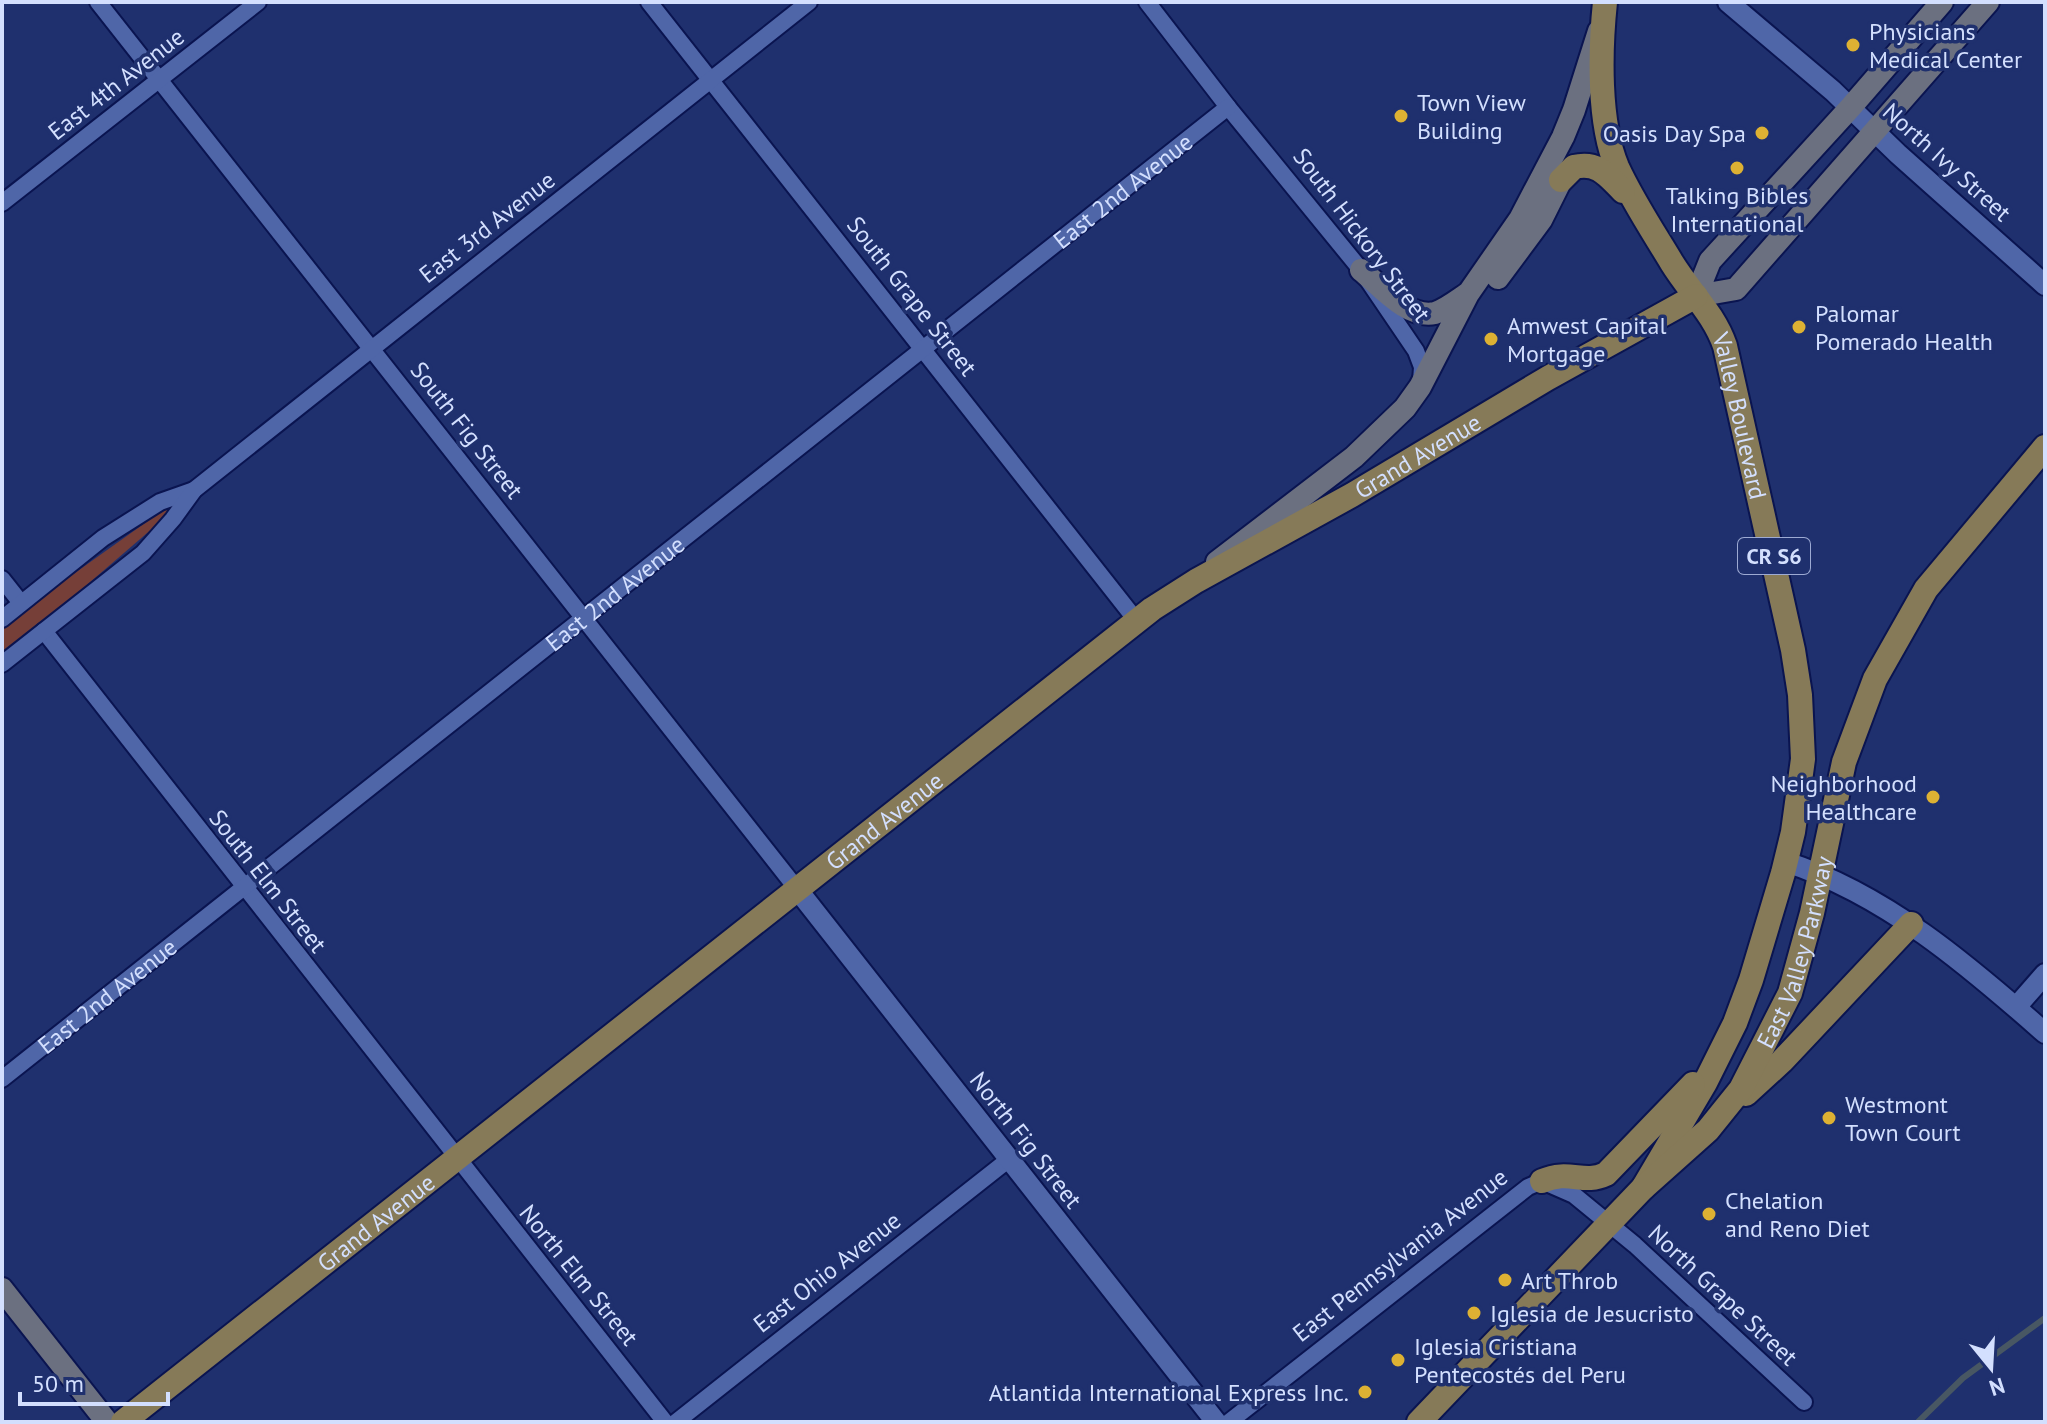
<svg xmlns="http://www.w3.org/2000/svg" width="2047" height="1424" viewBox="0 0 2047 1424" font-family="'PT Sans',sans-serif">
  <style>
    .green { fill: #763f38 }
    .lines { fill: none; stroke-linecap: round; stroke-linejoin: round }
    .stream { stroke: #485763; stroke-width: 6 }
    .minor-casing { stroke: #0a1450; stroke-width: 20 }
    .tertiary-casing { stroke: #0a1450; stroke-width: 24 }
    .secondary-casing { stroke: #0a1450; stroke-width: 26 }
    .primary-casing { stroke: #0a1450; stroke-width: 28 }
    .minor { stroke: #4f66a8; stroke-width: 16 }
    .tertiary { stroke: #4f66a8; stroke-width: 20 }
    .secondary { stroke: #6b7080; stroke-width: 22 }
    .primary { stroke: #867a58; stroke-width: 24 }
    .poi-dot { fill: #ddb133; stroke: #1f306e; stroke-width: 3 }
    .labels { text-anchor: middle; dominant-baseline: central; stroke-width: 7; stroke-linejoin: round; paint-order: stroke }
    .shield { fill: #1f306e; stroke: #9daad3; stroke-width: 2 }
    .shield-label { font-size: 22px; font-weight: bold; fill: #d3dffe }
    .poi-label { font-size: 24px; fill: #d3dffe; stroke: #1f306e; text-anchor: start }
    .street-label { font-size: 24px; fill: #d3dffe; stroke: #1f306e }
  </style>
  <rect width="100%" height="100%" fill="#1f306e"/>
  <path class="green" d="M166 508 170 511 168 515 52 615 2 653V629L65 580Z"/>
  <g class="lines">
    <path class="stream" d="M1918 1422 1963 1378 2045 1318"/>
    <defs>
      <g id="minor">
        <path d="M98 2 797 889"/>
        <path d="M649 2 1136 620"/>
        <path d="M1147 2 1228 107 1361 270 1416 351 1422 367 1421 381"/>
        <path d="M2 203 258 2"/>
        <path d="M2 579 21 603"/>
        <path d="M2 619 103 538 160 502 194 490"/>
        <path d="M44 631 665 1422"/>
        <path d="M2 664 143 553 173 519 194 490 809 2"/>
        <path id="s1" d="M2 1079 1228 107"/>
        <path d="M676 1422 1008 1160"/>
        <path d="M1229 1422 1528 1187 1542 1181 1574 1195 1635 1245 1804 1402"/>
      </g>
      <path id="tertiary" d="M1728 2 1833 91 1898 154 2045 285
        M1786 862C1885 894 1968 965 2045 1033
        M797 889 1216 1422
        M2017 1006 2045 974"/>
      <path id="secondary" d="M1942 2 1850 108 1710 261 1696 296 1736 289 1988 2
        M1361 270C1380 285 1407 319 1435 313 1445 310 1458 300 1467 294
        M1498 278 1541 220 1561 180
        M1217 562 1354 457 1405 408 1420 387 1468 294 1520 219 1563 137 1574 110 1599 31
        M2 1289 107 1422"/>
      <g id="primary">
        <path id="s2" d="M1605 2C1600 50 1598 122 1617 167 1632 200 1654 233 1672 263 1690 292 1714 314 1725 346L1793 650 1800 695 1803 759 1793 832 1783 873 1751 980 1735 1023 1705 1083 1643 1188"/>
        <path d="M1561 180 1574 167C1598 161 1608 176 1623 191"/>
        <path d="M1746 1094 1782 1061 1911 924"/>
        <path d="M1542 1181C1570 1169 1583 1185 1606 1174L1693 1084"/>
        <path id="s3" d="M123 1422 1152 609 1196 581 1352 495 1548 378 1696 296"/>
        <path id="s4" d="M1419 1422 1643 1188 1708 1130 1741 1089 1790 993 1812 913 1844 762 1875 679 1926 589 2045 447"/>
      </g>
    </defs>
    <use href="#minor" class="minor-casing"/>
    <use href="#tertiary" class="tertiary-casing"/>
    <use href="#secondary" class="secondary-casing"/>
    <use href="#primary" class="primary-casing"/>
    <use href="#minor" class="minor"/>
    <use href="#tertiary" class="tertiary"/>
    <use href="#secondary" class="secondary"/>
    <use href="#primary" class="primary"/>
  </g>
  <g class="poi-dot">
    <circle cx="1853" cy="45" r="8"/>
    <circle cx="1401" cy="116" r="8"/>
    <circle cx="1762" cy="133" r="8"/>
    <circle cx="1737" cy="168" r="8"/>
    <circle cx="1799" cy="327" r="8"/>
    <circle cx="1491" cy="339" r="8"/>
    <circle cx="1933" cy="797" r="8"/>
    <circle cx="1829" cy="1118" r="8"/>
    <circle cx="1709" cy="1214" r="8"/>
    <circle cx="1505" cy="1280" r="8"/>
    <circle cx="1474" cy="1313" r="8"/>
    <circle cx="1398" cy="1360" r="8"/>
    <circle cx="1365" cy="1392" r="8"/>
  </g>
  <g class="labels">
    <rect class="shield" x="1738" y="538" width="72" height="36" rx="6"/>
    <g class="shield-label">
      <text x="1774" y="556">CR S6</text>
    </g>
    <g class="poi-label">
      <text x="1869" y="31">Physicians<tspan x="1869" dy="28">Medical Center</tspan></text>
      <text x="1417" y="102">Town View<tspan x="1417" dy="28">Building</tspan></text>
      <text x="1746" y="133" text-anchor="end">Oasis Day Spa</text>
      <text x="1737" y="195" text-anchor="middle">Talking Bibles<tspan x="1737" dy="28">International</tspan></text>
      <text x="1815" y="313">Palomar<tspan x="1815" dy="28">Pomerado Health</tspan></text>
      <text x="1507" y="325">Amwest Capital<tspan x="1507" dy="28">Mortgage</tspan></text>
      <text x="1917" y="783" text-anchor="end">Neighborhood<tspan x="1917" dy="28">Healthcare</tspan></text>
      <text x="1845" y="1104">Westmont<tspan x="1845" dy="28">Town Court</tspan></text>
      <text x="1725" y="1200">Chelation<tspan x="1725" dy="28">and Reno Diet</tspan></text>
      <text x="1521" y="1280">Art Throb</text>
      <text x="1490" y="1313">Iglesia de Jesucristo</text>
      <text x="1414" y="1346">Iglesia Cristiana<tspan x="1414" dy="28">Pentecostés del Peru</tspan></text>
      <text x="1349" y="1392" text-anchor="end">Atlantida International Express Inc.</text>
    </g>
    <g class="street-label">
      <text transform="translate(116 84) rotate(-38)">East 4th Avenue</text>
      <text transform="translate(1947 162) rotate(42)">North Ivy Street</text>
      <text stroke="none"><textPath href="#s1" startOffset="1430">East 2nd Avenue</textPath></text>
      <text transform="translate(487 227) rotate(-38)">East 3rd Avenue</text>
      <text transform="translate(1362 235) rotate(53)">South Hickory Street</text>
      <text transform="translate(912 296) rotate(52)">South Grape Street</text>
      <text stroke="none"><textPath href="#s2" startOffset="448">Valley Boulevard</textPath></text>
      <text transform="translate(467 430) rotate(52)">South Fig Street</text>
      <text stroke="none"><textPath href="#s3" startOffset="1618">Grand Avenue</textPath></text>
      <text stroke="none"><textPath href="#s1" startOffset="782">East 2nd Avenue</textPath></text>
      <text stroke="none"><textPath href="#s3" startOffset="970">Grand Avenue</textPath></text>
      <text transform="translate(268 881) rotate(52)">South Elm Street</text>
      <text stroke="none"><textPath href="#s4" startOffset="612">East Valley Parkway</textPath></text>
      <text stroke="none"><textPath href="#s1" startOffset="134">East 2nd Avenue</textPath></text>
      <text transform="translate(1026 1140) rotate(52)">North Fig Street</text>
      <text stroke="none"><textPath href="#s3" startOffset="322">Grand Avenue</textPath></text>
      <text transform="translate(1400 1255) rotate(-38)">East Pennsylvania Avenue</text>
      <text transform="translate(827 1272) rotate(-38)">East Ohio Avenue</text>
      <text transform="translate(579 1275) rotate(51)">North Elm Street</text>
      <text transform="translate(1723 1295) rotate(43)">North Grape Street</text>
    </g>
  </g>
  <rect width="2047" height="1424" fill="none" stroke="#d3dffe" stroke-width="8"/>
  <g transform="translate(1991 1368) rotate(162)" stroke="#1f306e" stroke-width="6" paint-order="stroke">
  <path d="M0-6L14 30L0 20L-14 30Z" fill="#d3dffe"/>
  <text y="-12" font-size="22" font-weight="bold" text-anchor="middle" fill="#d3dffe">N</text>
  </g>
  <path d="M20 1392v12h148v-12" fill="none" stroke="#d3dffe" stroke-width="4"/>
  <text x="32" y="1392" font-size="24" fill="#d3dffe" stroke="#1f306e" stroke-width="6" paint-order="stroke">50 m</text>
</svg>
